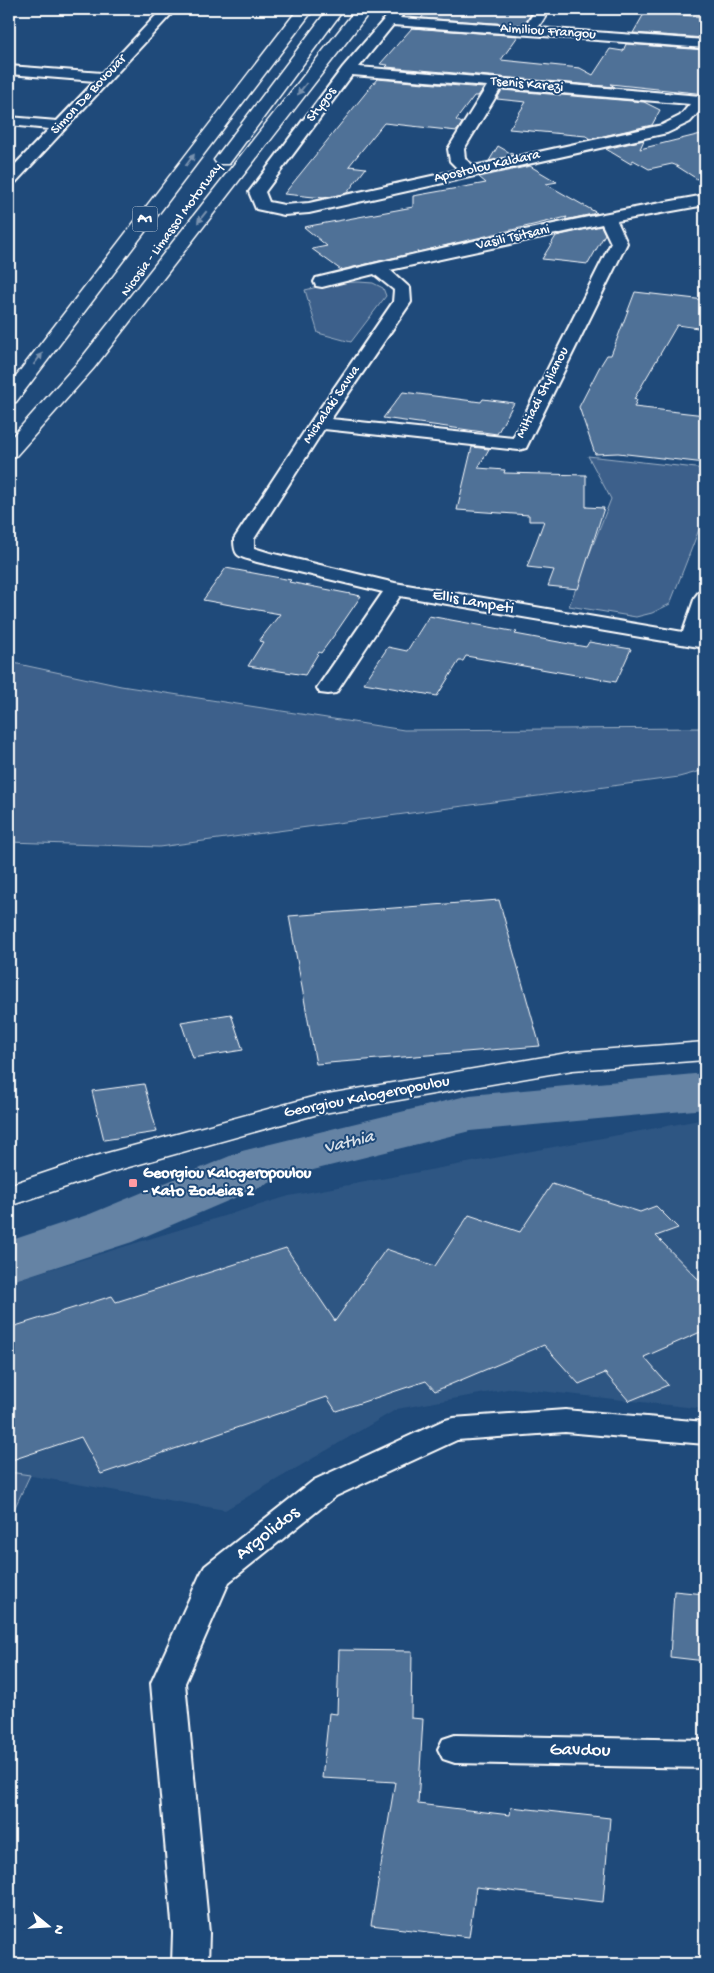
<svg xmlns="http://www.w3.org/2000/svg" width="714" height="1973" viewBox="0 0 714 1973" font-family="'Gochi Hand',sans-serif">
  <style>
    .built { fill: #2e5683 }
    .green { fill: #3c618b; stroke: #9eb0c5 }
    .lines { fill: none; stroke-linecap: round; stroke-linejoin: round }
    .river { fill: #6583a4; fill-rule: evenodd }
    .building { fill: #507197; stroke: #fff }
    .street-casing { stroke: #fff; stroke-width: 4 }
    .secondary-casing { stroke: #fff; stroke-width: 3 }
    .highway-casing { stroke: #fff; stroke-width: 3 }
    .street { fill: #1f4a7a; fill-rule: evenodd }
    .secondary { fill: #1f4a7a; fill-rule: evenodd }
    .highway { fill: #1f4a7a; fill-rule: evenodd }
    .oneway { fill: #7992af }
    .poi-dot { fill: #ff9aa2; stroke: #1f4a7a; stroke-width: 2 }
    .labels { text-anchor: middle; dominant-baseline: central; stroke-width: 4; stroke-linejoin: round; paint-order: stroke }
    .far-street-label { font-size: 14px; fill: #fff; stroke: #1f4a7a }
    .shield { fill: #1f4a7a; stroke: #bcc9d7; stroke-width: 1 }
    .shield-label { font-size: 15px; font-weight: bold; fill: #fff }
    .street-label { font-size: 16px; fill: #fff; stroke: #1f4a7a }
    .poi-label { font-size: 16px; font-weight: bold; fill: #fff; stroke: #1f4a7a; text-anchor: start }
    .water-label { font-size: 18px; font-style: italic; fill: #d8e0e8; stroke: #1f4a7a }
    .near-street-label { font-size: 19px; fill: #fff; stroke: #1f4a7a }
  </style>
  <rect width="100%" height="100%" fill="#1f4a7a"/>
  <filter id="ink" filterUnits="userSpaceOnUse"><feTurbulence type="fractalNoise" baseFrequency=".02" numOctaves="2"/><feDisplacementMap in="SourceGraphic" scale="10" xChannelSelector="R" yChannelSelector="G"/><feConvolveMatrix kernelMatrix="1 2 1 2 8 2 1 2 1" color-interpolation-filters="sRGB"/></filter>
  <g filter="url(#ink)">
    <path class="built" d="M705 1119V1409L513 1388 397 1409 225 1510 9 1472V1282L289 1196Z"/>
    <path class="green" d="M359 282 373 283 383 288 386 296 351 342 318 333 305 290 334 283Z
      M588 456 705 469V514L670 604 652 613 636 617 569 606 611 499Z
      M9 662 121 686 404 730 705 728V770L679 777 159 847 9 842Z
      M9 1472 30 1475 9 1520Z"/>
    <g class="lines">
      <path class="river" d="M705 1073V1109L470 1131 281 1178 132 1242 9 1282V1241L90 1214 242 1151 470 1095Z"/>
    </g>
    <path class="building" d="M429 9H523L521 11 532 12 524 25 421 18Z
      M645 12 705 17V38L633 33Z
      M412 28 518 36 501 60 580 68 593 75 610 49 623 51 626 44 705 50V94L610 84 615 87 386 67 388 65 380 64Z
      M377 79 484 88 478 96H474L456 120 462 123 457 131 384 123 349 166 366 168 347 193 324 198 284 194Z
      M502 90 644 102 660 110 652 125 590 139 586 136 509 129 526 102 497 99Z
      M705 133V184L675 165 672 164 649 169 633 160 631 164 606 149 644 140 640 149Z
      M498 146 514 155 489 161Z
      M530 166 557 182 546 184 597 213 565 220 567 217 341 270 312 249 327 246 304 227 413 207V196L486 183 479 177Z
      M601 226 605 234 588 264 542 259 556 236Z
      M635 292 705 300V329L677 325 634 399 637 400 634 407 705 415V463L618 453 595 454 579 407 599 368 607 355H611Z
      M403 392 481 402 483 399 514 403 497 434 383 418Z
      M472 447 489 449 478 468 505 470 504 473 586 475V507L604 508 578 589 548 586 554 570 527 567 544 521H529V515L457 510Z
      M226 568 291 580 289 582 361 596 335 634 321 653 319 652 305 675 248 666 263 642 259 641 280 614 203 600Z
      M429 616 517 632 515 634 586 647 589 642 631 649 616 682 466 656 463 661H459L437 696 364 683 388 647 407 651Z
      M499 900 540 1046 316 1064 289 916Z
      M231 1014 243 1050 193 1058 181 1022Z
      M144 1084 157 1132 104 1140 92 1091Z
      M552 1184 640 1212 656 1206 678 1228 656 1236 705 1286V1330L644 1357 668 1385 629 1401 605 1373 579 1384 544 1345 435 1391 426 1381 336 1411 327 1397 101 1474 81 1437 9 1461V1328L112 1296 116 1302 286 1248 335 1321 386 1249 435 1266 469 1215 520 1232Z
      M674 1591 705 1594V1661L670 1657Z
      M339 1650 412 1651 411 1718 423 1719 418 1804 510 1815 511 1807 610 1818 603 1902 476 1887 469 1937 371 1925 395 1782 322 1778 329 1713 337 1714Z"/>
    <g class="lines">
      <defs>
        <path id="street" d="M162 9H176L15 183 9 185V171L49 129 9 125V117L57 121 95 81 9 74V66L102 73Z
          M393 9H407L400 18 525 27 536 9H550L538 28 705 40V48L393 25 359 67 701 96 705 97V105L690 122 667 133 309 213 284 215 256 209 249 192 343 67ZM352 75 487 86 448 149 450 161 459 170 309 203 284 205 269 202 265 192ZM501 88 690 104 680 116 662 125 474 166 465 159 464 149Z
          M705 195V205L617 221 627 243 526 448 519 450 324 429 254 539V548L270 553 395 583 683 632 695 597 698 593 705 591V628L703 635 705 636V648L400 596 336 693 328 694 320 693 317 688 383 592 257 562C240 556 234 559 234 539L310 423 393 302 394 290 374 274 322 287 316 286 314 282 316 278C445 246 574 218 705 195ZM602 224 611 243 513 438 331 419 411 302 410 288 390 270Z
          M565 1410 705 1422V1444L565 1432 457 1440 336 1496 229 1582 185 1683 209 1933 208 1964H172L173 1933 151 1683 200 1575 205 1566 314 1480 442 1421 453 1418Z
          M455 1735 705 1740V1768L455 1763 443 1759 438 1749 443 1739Z"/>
        <path id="secondary" d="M705 1042V1060L573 1070 318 1114 111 1172 9 1206V1185L89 1158 316 1096 573 1052Z"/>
        <path id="highway" d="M298 9H314L16 402 9 404V385Z
          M328 9H344L229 164H217L214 160 217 156Z
          M356 9H372L94 368 16 456 9 458V440L80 360Z"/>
      </defs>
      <use href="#street" class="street-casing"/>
      <use href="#secondary" class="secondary-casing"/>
      <use href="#highway" class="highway-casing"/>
      <use href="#street" class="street"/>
      <use href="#secondary" class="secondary"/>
      <use href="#highway" class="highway"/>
    </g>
    <defs><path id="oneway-solid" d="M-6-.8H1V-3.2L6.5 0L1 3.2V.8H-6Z" transform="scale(1.25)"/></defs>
    <g class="oneway">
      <use href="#oneway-solid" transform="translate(302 89) rotate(128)"/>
      <use href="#oneway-solid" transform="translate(190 160) rotate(-53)"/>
      <use href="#oneway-solid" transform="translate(202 217) rotate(128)"/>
      <use href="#oneway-solid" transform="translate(38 359) rotate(-53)"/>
    </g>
  </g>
  <rect class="poi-dot" x="128" y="1178" width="10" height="10" rx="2.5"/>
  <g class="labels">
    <g class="far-street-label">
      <text transform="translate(548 32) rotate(4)">Aimiliou Frangou</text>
      <text transform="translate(527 85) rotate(5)">Tsenis Karezi</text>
      <text transform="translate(89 95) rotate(-47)">Simon De Bovouar</text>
      <text transform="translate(322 105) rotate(-53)">Stygos</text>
      <text transform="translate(487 167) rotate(-13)">Apostolou Kaldara</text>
      <text transform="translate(172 230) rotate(-54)">Nicosia - Limassol Motorway</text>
      <text transform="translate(513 238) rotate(-13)">Vasili Tsitsani</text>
      <text transform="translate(543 393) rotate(-63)">Miltiadi Stylianou</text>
      <text transform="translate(332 405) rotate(-56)">Michalaki Savva</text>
    </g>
    <rect class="shield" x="132.5" y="206.5" width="25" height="25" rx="4"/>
    <g class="shield-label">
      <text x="145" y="219">A1</text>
    </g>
    <g class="street-label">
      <text transform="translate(473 603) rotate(10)">Ellis Lampeti</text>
      <text transform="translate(367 1098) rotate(-11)">Georgiou Kalogeropoulou</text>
    </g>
    <g class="poi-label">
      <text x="143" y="1174">Georgiou Kalogeropoulou<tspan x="143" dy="18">- Kato Zodeias 2</tspan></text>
    </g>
    <g class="water-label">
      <text transform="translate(349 1143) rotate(-14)">Vathia</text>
    </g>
    <g class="near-street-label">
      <text transform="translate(268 1534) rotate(-38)">Argolidos</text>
      <text transform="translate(580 1751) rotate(1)">Gavdou</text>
    </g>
  </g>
  <rect width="714" height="1973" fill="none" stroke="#1f4a7a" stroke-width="30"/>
  <rect x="15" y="15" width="684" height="1943" fill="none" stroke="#fff" stroke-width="2" filter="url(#ink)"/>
  <g transform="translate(48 1926) rotate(108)" stroke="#1f4a7a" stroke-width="4" paint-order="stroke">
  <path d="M0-4L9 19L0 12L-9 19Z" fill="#ffffff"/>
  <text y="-8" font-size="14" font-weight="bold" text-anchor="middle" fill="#ffffff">N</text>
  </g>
</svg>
